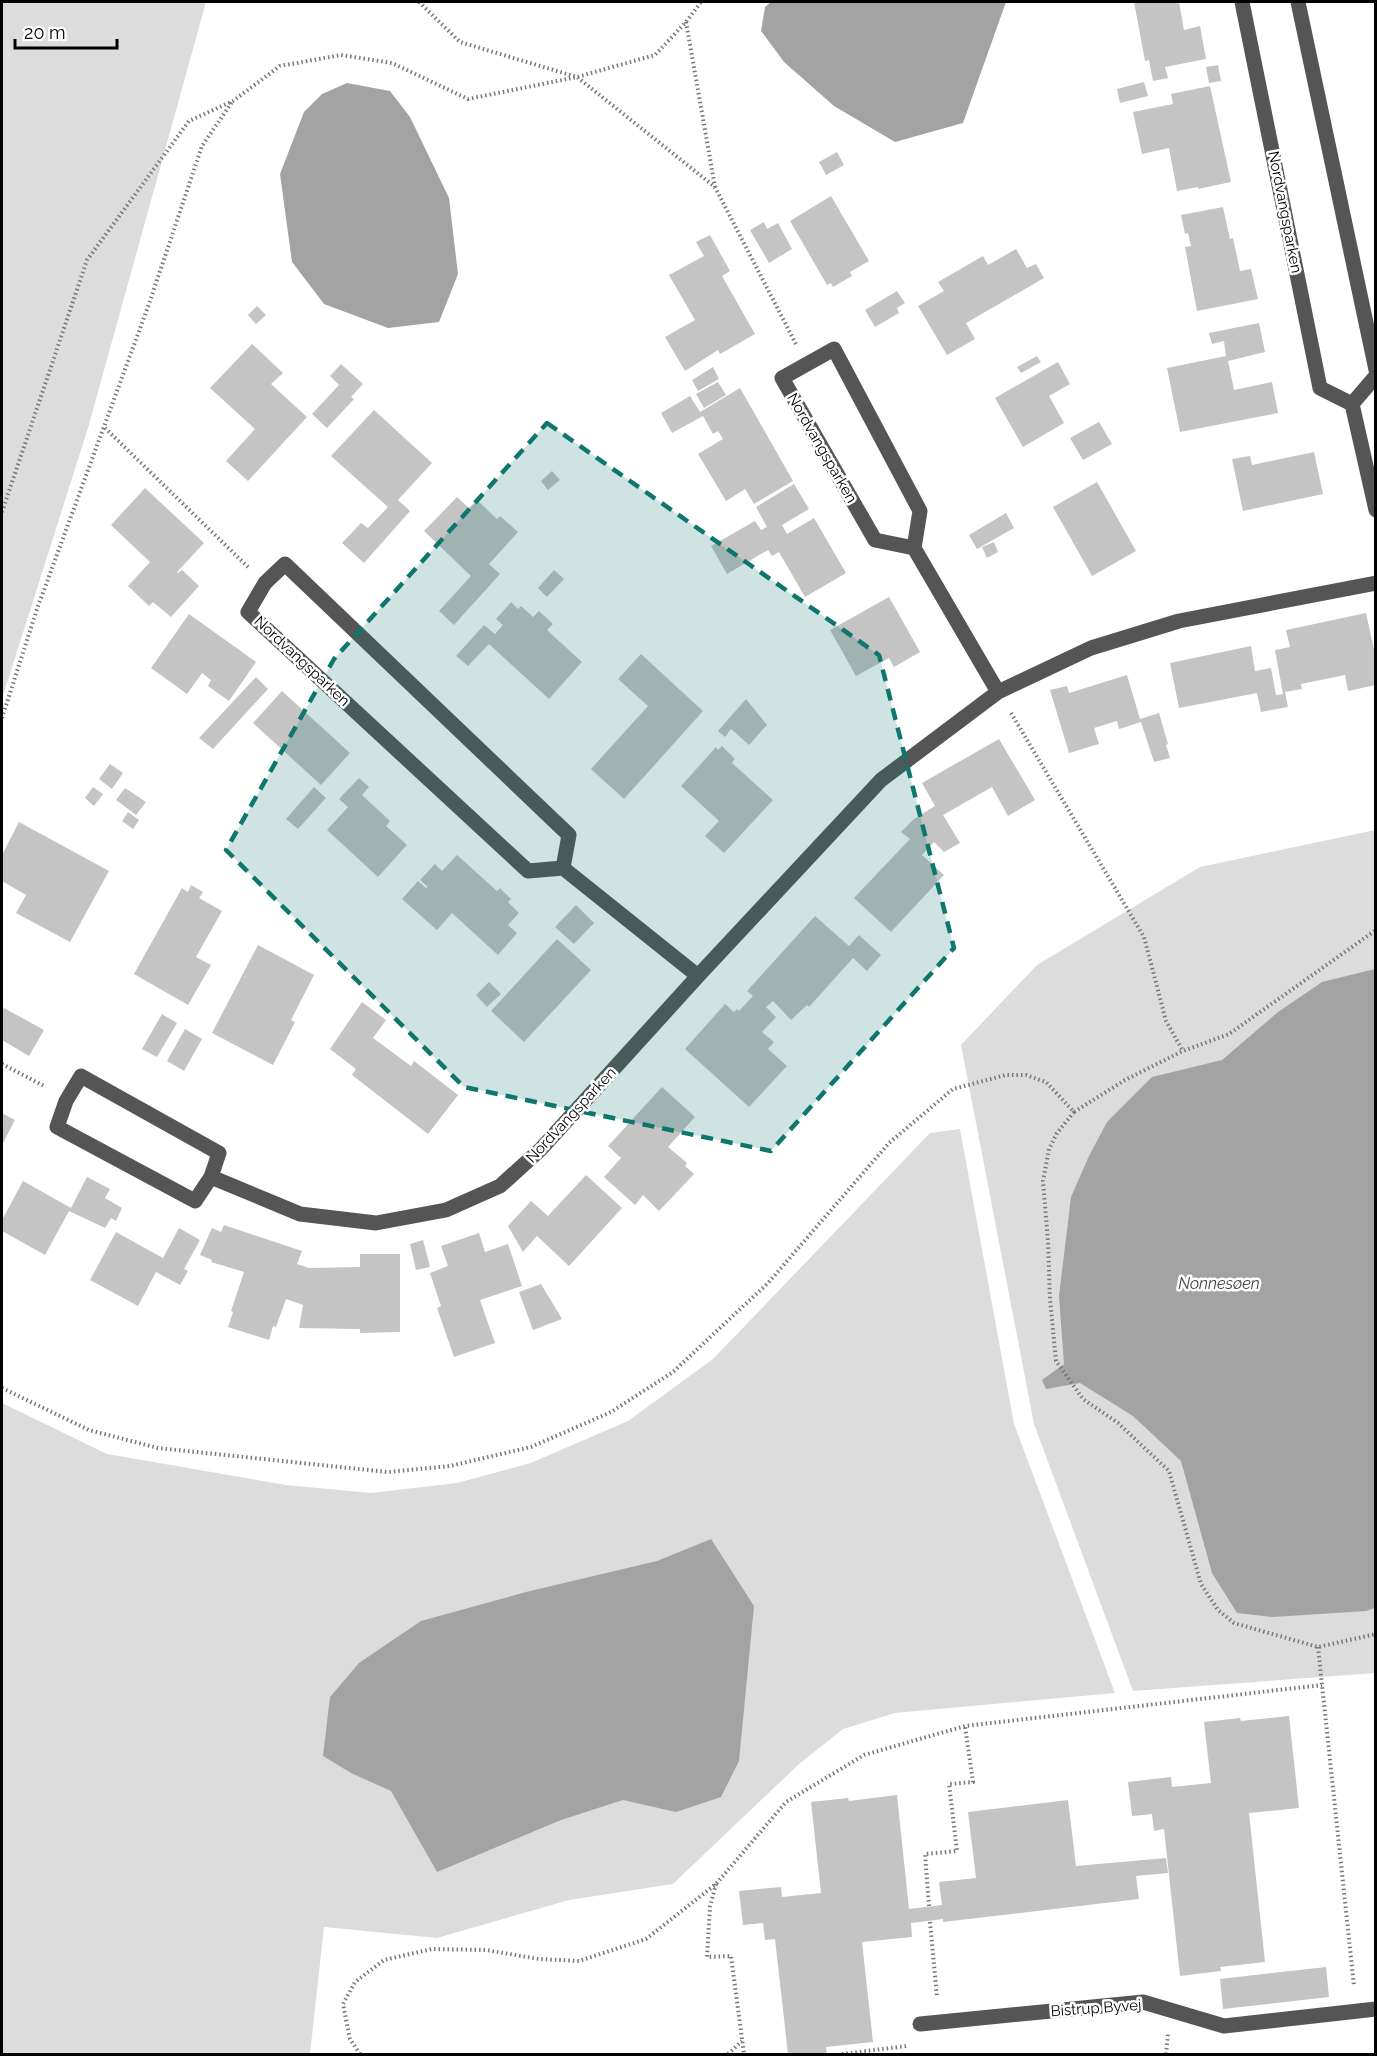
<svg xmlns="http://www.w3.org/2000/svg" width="1377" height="2056" viewBox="0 0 1377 2056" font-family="Raleway,sans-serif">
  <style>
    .green { fill: #dcdcdc }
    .water { fill: #a3a3a3 }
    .building { fill: #c4c4c4 }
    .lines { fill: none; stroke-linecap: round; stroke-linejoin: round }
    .path { stroke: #777; stroke-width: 4; stroke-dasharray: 1.5 3; stroke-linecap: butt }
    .minor { stroke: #555; stroke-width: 15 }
    .marked { fill: #0f766e; fill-opacity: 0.2; stroke: #0f766e; stroke-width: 4.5; stroke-dasharray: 12 8; stroke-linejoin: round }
    .labels { text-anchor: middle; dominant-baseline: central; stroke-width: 5; stroke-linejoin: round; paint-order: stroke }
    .street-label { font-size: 15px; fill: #000; stroke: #fff }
    .water-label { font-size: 16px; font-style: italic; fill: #444; stroke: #fff }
  </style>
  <rect width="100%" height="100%" fill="#fff"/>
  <path class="green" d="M2 2H206L88 428 2 699Z
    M1375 830V1673L1133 1691 1034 1424 961 1045 1037 965 1200 867Z
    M960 1129 1014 1424 1115 1693 895 1713 843 1729 799 1764 673 1884 569 1900 437 1938 324 1927 310 2054H2V1403L107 1454 286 1485 371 1493 457 1483 531 1463 628 1421 713 1359 930 1133Z"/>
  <path class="water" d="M771 2H1006L963 123 895 142 834 106 784 62 761 31 765 7Z
    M347 83 390 91 410 117 449 198 458 274 439 322 388 328 324 304 292 262 280 174 304 112 322 94Z
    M1375 969V1608L1366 1611 1273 1617 1237 1613 1212 1573 1181 1461 1133 1416 1080 1383 1046 1389 1042 1380 1064 1364 1059 1296 1071 1197 1089 1156 1107 1122 1152 1077 1222 1060 1278 1012 1322 982Z
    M711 1539 754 1606 739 1761 721 1797 676 1812 623 1800 561 1820 437 1872 391 1791 351 1773 323 1756 330 1697 359 1663 421 1621 526 1592 657 1561Z"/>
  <path class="building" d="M1134 2H1179L1184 30 1200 26 1206 59 1165 67 1168 78 1153 81 1149 60 1145 61Z
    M1218 65 1221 81 1209 83 1206 67Z
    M1144 82 1148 96 1120 103 1117 89Z
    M1210 86 1231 182 1198 189V187L1177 191 1169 148 1142 154 1133 112 1173 104 1171 94Z
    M837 152 844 165 826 175 819 162Z
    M831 196 869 261 850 272 852 276 833 287 831 283 827 285 790 221Z
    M1223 207 1230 239 1233 238 1240 271 1251 269 1258 299 1197 311 1185 247 1191 246 1188 233 1185 234 1181 215Z
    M764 222 767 229 778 223 792 249 769 263 750 230Z
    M710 235 730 271 722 276 755 334 720 354 718 350 685 371 665 337 695 320 669 275 704 256 696 242Z
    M1016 249 1027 268 1036 264 1044 278 966 323 975 339 947 355 918 306 944 291 938 282 983 256 988 265Z
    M897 291 905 303 897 308 899 313 875 327 865 310Z
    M257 306 266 315 256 324 248 315Z
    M1259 323 1265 352 1228 361 1234 390 1272 382 1278 413 1180 432 1167 368 1226 356 1224 341 1212 344 1209 333Z
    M252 344 283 373 271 384 307 417 248 481 226 461 255 429 210 388Z
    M1037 356 1041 362 1021 373 1017 367Z
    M1058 362 1070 384 1049 396 1064 423 1023 447 995 398Z
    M341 364 363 384 351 397 354 399 327 428 312 414 339 385 330 376Z
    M713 367 719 379 698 391 692 380Z
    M718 382 726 395 704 408 696 394Z
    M740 388 793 481 754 504 745 489 726 501 698 454 723 439 718 431 713 434 703 416 672 433 661 413 690 396 700 412Z
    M374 410 432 463 398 500 410 511 364 563 342 543 361 523 368 528 388 507 331 456Z
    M1099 422 1112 444 1083 460 1070 438Z
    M1314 452 1323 494 1243 511 1232 459 1250 456 1252 465Z
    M552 471 560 480 548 490 541 481Z
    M1097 482 1136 551 1092 576 1053 507Z
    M794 484 809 509 782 525 787 534 814 518 846 573 805 597 779 552 772 556 768 550 727 574 711 546 755 521 761 530 767 527 756 507Z
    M145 488 204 543 177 572 178 573 182 570 199 586 171 617 153 602 149 606 128 586 150 562 111 525Z
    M457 497 469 508 477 500 497 519 500 516 518 532 489 564 500 574 454 625 439 611 471 576 424 531Z
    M1006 513 1014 528 977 549 969 535Z
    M994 542 998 552 987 558 982 547Z
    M554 570 564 579 547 597 538 588Z
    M889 597 920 652 894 667 889 658 856 676 830 630Z
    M511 602 518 609 521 606 533 617 539 611 553 624 547 630 582 662 549 699 489 644 468 666 456 656 484 625 495 634 503 625 496 619Z
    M1366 613 1376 659V685L1348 691 1345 675 1301 684 1302 689 1285 692 1288 707 1261 712 1257 693 1179 708 1170 663 1251 646 1255 671 1271 668 1276 695 1283 694 1275 650 1290 647 1286 630Z
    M189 614 256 662 229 701 208 686 211 680 202 673 187 694 151 668Z
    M641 654 703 711 624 799 591 769 648 706 618 679Z
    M1127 675 1140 719 1159 713 1168 744 1166 745 1170 758 1154 762 1141 722 1119 729 1117 721 1094 728 1099 744 1069 753 1050 690 1067 686 1069 693Z
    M256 677 268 689 213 749 199 738Z
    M282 691 350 753 321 785 253 723Z
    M746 699 767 725 749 745 731 729 725 737 718 731Z
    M999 739 1035 800 1008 816 992 787 943 815 960 843 944 852 934 842 922 855 944 875 891 932 854 898 910 839 901 832 914 819 935 806 922 783Z
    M722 746 735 759 732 763 773 800 724 853 705 836 719 821 681 786 716 747 718 750Z
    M110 764 123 773 112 789 99 779Z
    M359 778 369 787 362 795 390 821 386 826 407 845 378 877 327 830 348 807 339 799Z
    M93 787 103 794 94 806 85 798Z
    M314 787 326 798 298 829 286 819Z
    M125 788 146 802 136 815 116 800Z
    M128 812 139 820 133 829 122 821Z
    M19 822 109 871 70 942 16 913 26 895 2 881V855Z
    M457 855 497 891 500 888 511 899 508 902 519 913 508 925 517 933 498 955 452 913 437 930 402 899 418 881 426 888 428 887 420 880 435 864 442 871Z
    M191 885 203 892 199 898 222 911 196 957 211 965 188 1005 134 974 182 888 188 892Z
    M576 905 594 923 574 944 555 927Z
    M815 916 849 946 859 935 881 955 867 971 853 958 809 1007 807 1005 791 1020 773 1001 766 1007 776 1017 762 1032 774 1042 768 1049 787 1066 749 1107 685 1049 725 1004 734 1012 737 1009 739 1011 753 996 747 991Z
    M557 939 591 970 524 1042 491 1011Z
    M258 945 314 975 291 1020 295 1022 273 1065 212 1033Z
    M489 982 501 994 487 1007 476 995Z
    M362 1002 386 1020 373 1038 411 1066 414 1061 458 1095 428 1134 352 1075 356 1069 330 1049Z
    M4 1008 44 1030 29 1056 2 1040V1013Z
    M162 1014 177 1023 157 1057 142 1049Z
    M185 1029 202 1039 184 1071 167 1061Z
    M662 1087 695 1117 668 1147 687 1163 685 1166 694 1174 659 1211 643 1195 635 1205 604 1177 621 1158 608 1146Z
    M2 1113 15 1120 2 1145Z
    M586 1175 622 1208 569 1266 537 1236 523 1252 508 1226 531 1201 548 1216Z
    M87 1177 110 1189 105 1198 122 1208 116 1221 111 1218 105 1228 69 1211 45 1255 2 1231V1220L23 1181 71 1208Z
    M224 1225 302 1251 297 1264 309 1268 360 1267V1254H400V1332L360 1333V1329L299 1328 303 1305 286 1299 276 1327 273 1326 269 1340 228 1327 233 1312 231 1311 244 1272 211 1262 212 1260 200 1255 212 1228 221 1232Z
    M179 1228 200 1240 184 1269 188 1271 180 1285 156 1272 138 1306 90 1280 116 1232 163 1258Z
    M479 1233 485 1252 508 1244 522 1286 480 1300 495 1343 454 1357 437 1308 441 1306 430 1273 448 1266 441 1246Z
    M423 1240 430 1267 416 1270 410 1244Z
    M541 1284 562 1319 533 1330 519 1292Z
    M1289 1716 1299 1808 1249 1813 1265 1962 1220 1967 1221 1971 1180 1976 1164 1829 1154 1831 1152 1814 1132 1816 1128 1782 1171 1777 1172 1787 1211 1783 1204 1722 1240 1718 1241 1721Z
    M897 1795 909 1909 942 1905 939 1882 976 1878 968 1812 1068 1800 1076 1866 1166 1858 1168 1873 1136 1876 1139 1899 943 1922V1919L911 1923 912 1937 862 1942 873 2042 826 2047 827 2054H788L775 1939 765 1940 763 1923 743 1925 739 1891 781 1887 782 1897 821 1893 811 1802 848 1798 849 1801Z
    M1326 1967 1329 1997 1223 2009 1220 1979Z"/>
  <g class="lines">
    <path class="path" d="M419 2 460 42 577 77 715 187 796 344
      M686 22 715 187
      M105 428 248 567
      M2 512 87 260 189 121 233 101 280 66 341 55 392 63 468 99 577 77 655 55 686 22 701 2
      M1011 713 1144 937 1166 1021 1183 1051
      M2 718 37 609 149 304 202 146 232 102
      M2 1064 46 1087
      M1074 1112 1057 1133 1049 1149 1043 1181 1048 1241 1050 1299 1056 1361 1083 1399 1118 1423 1169 1471 1201 1584 1218 1610 1234 1623 1318 1647 1376 1634
      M2 1388 89 1430 158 1448 388 1472 450 1466 531 1447 611 1412 673 1372 768 1283 889 1143 953 1089 1006 1075H1026L1046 1082 1074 1112 1125 1080 1183 1051 1229 1034 1376 930
      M1318 1647 1354 1986
      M716 1884 710 1907 707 1957 731 1956 744 2054
      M929 1906 925 1854 957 1851 949 1784 973 1782 965 1726
      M930 1922 937 1997
      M360 2054 350 2039 343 2004 355 1982 384 1960 432 1949 486 1950 539 1959 579 1961 646 1939 716 1884 786 1802 864 1755 965 1726 1322 1685
      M728 2054 742 2041
      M842 2054 907 2046
      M1166 2054 1168 2034"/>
    <path class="minor" d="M1242 2 1320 388 1352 404
      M1298 2 1376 370
      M1352 404 1376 510
      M1352 404 1376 376
      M914 548 875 540 782 378 834 349 920 511 914 548 998 692
      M563 868 528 871 248 612 265 583 285 564 569 835 563 868 698 976
      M81 1076 219 1153 211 1177 195 1201 57 1127 66 1101Z
      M211 1177 300 1214 376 1223 446 1210 500 1186 541 1149 698 976 881 780 998 692 1091 648 1179 621 1376 583
      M920 2024 1143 2002 1224 2026 1376 2009"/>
  </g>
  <path class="marked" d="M547 423 879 655 954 948 771 1151 464 1087 226 850 334 659Z"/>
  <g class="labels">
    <g class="street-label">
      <text transform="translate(1285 212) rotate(79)">Nordvangsparken</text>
      <text transform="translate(822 448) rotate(60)">Nordvangsparken</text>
      <text transform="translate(302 661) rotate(43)">Nordvangsparken</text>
      <text transform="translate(571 1115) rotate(-47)">Nordvangsparken</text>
      <text transform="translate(1096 2008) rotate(-4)">Bistrup Byvej</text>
    </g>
    <g class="water-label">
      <text x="1219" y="1283">Nonnesøen</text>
    </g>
  </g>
  <rect width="1377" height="2056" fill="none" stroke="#000000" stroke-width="6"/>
  <path d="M15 39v9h102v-9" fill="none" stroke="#000000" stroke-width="3"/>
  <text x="24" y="39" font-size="18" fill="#000000" stroke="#ffffff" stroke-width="4.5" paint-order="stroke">20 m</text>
</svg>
